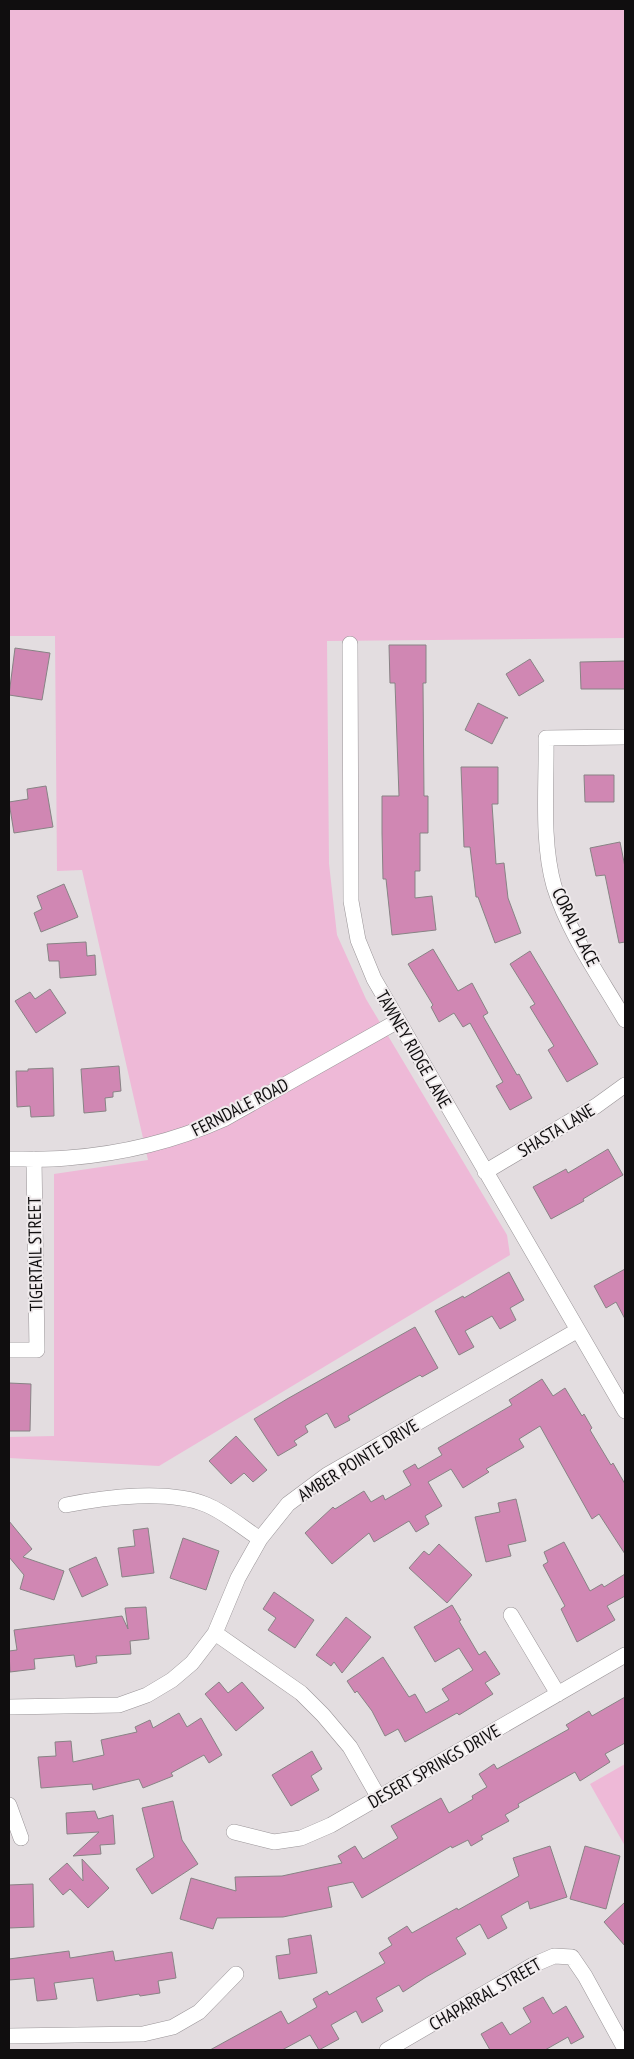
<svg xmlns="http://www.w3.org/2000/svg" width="634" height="2059" viewBox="0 0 634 2059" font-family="'PT Sans Narrow',sans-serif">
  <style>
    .green { fill: #eeb9d7 }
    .building { fill: #d087b3; stroke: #888385 }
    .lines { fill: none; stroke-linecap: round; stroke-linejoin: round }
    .minor-casing { stroke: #9a9598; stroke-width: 16 }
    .minor { stroke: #fff; stroke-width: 15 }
    .labels { text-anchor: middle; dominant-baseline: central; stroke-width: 4; stroke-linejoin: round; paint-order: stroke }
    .street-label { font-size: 18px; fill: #100e0f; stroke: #f0ebed }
  </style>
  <rect width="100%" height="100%" fill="#e3dde0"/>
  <path class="green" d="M9 9H625V638L327 641 329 864 337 935 366 999 507 1235 510 1255 159 1466 9 1458V1437L54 1436V1174L148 1160 82 870 57 871 55 636H9Z
    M625 1764V1846L590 1784Z"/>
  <path class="building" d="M389 645H426V683H423L424 796H428V833H420V871H415V898L432 896 436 930 392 935 386 879H383L382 833V796H399L395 683H390Z
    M15 648 50 653 42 700 9 695Z
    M530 659 544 681 519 696 506 674Z
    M625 661V689H581L580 662Z
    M478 703 508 718H505L492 744 465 730Z
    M461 767H498V804H492L496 864 504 863 508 898 521 933 495 943 478 897H476L470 847H464Z
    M584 775H614V802H585Z
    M46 786 53 827 14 833 9 802 28 799 27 789Z
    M620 842 625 867V942L619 943 605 875 596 876 590 848Z
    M64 884 78 917 41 932 34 913 42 909 37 896Z
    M86 942 87 956 95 955 96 975 60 978 59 961H49L47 944Z
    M433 949 458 991 472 983 488 1013 483 1016 517 1075 519 1074 532 1098 510 1110 496 1086 503 1082 470 1023 463 1027 454 1013 439 1022 431 1007 433 1005 408 964Z
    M530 951 598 1064 567 1082 548 1050 554 1046 530 1007 535 1004 510 964Z
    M50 989 66 1013 36 1033 15 1001 30 992 35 999Z
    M119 1066 121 1091 113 1092V1097L105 1098 106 1111 84 1113 81 1069Z
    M53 1068 54 1116 31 1117 30 1106 17 1107 16 1071H28V1069Z
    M608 1149 623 1175 583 1199 584 1201 551 1219 533 1187 566 1169 568 1173Z
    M625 1269V1319L616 1302 606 1308 594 1286Z
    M509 1272 524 1300 510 1308 516 1320 500 1329 492 1316 465 1331 474 1347 459 1355 435 1311 463 1296 464 1298Z
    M415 1327 438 1368 422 1377 420 1375 386 1394 348 1416 350 1420 335 1428 327 1413 305 1426 308 1432 294 1441 297 1445 278 1456 254 1419 287 1399Z
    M542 1379 553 1396 565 1388 582 1416 584 1414 592 1428 590 1430 611 1465 613 1463 625 1484V1554L599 1514 592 1519 540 1426 519 1439 524 1447 486 1469 489 1472 463 1488 451 1469 428 1482 442 1506 425 1516 429 1524 416 1532 409 1521 374 1542 369 1533 332 1564 305 1533 333 1507 335 1509 364 1491 371 1502 383 1495 385 1500 411 1485 403 1471 415 1464 418 1469 442 1455 438 1448 512 1405 509 1400Z
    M9 1383 31 1384 30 1431H9Z
    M236 1436 267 1470 253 1482 244 1473 231 1484 209 1461Z
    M516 1499 526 1541 508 1545 511 1556 486 1562 475 1517 500 1512 498 1503Z
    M9 1521 32 1549 23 1557 64 1571 54 1600 20 1589 24 1575 9 1557Z
    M148 1528 154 1573 122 1577 118 1548 135 1546 133 1530Z
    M183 1538 219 1551 206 1590 170 1578Z
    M564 1542 590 1591 602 1584 604 1587 625 1574V1596L607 1606 615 1620 577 1642 561 1609 565 1606 543 1565 548 1562 544 1552Z
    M439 1544 472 1575 447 1603 409 1568 424 1551 429 1555Z
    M96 1557 108 1585 82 1597 69 1569Z
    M274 1592 314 1620 295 1648 268 1630 276 1618 263 1609Z
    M452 1605 461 1620 459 1621 479 1655 485 1651 500 1674 485 1683 493 1694 459 1715 457 1713 405 1742 398 1729 385 1736 372 1711 357 1691 355 1693 347 1681 383 1657 409 1697 415 1694 426 1713 449 1700 442 1689 473 1670 459 1648 435 1662 414 1627Z
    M146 1607 149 1639 130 1641 131 1654 96 1656 97 1663 76 1667 74 1655 34 1659 35 1669 10 1672 9 1651 17 1650 14 1630 122 1616 128 1629 125 1608Z
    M346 1617 371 1637 342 1673 334 1662 331 1666 316 1655Z
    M219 1682 228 1693 242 1682 264 1708 236 1731 205 1694Z
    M625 1697V1743L605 1754 610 1762 580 1781 575 1772 518 1804 519 1807 505 1815 509 1821 481 1836 483 1839 471 1846 468 1840 452 1848 451 1846 362 1898 353 1882 328 1887 332 1907 283 1917 217 1918 213 1929 180 1919 191 1878 236 1891 235 1877 282 1876 342 1863 338 1856 355 1846 363 1859 398 1838 391 1826 441 1798 449 1813 473 1799 472 1796 487 1787 479 1774 494 1764 497 1769 569 1729 566 1725 589 1711 592 1716Z
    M179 1713 187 1727 201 1718 222 1755 209 1763 204 1755 171 1773 173 1776 143 1788 139 1779 93 1790 92 1784 41 1788 38 1757 56 1756 55 1742 71 1741 73 1762 104 1755 101 1740 137 1732 135 1727 150 1720 153 1728Z
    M312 1751 322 1769 311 1776 319 1790 291 1806 272 1775Z
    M173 1801 182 1840 198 1864 152 1894 136 1869 154 1857 142 1808Z
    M95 1811 98 1819 113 1815 115 1844 100 1845 101 1854 73 1856 99 1832 67 1834 66 1813Z
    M550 1846 567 1897 530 1909 528 1901 501 1916 507 1928 488 1939 480 1924 456 1938 466 1954 426 1977 403 1992 399 1985 376 1998 383 2011 362 2023 356 2011 331 2025 339 2039 319 2050 310 2035 282 2050H210L281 2011 288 2024 317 2007 313 1999 327 1991 329 1995 385 1963 379 1953 392 1945 388 1938 407 1926 412 1933 457 1908 458 1910 519 1876 513 1858Z
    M585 1846 620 1856 606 1909 570 1899Z
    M82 1859 109 1888 88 1908 70 1889 63 1895 49 1879 67 1863 83 1881Z
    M33 1884 34 1927 9 1928V1885Z
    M625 1902V1946L604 1922Z
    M311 1935 317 1973 279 1979 276 1956 290 1954 288 1939Z
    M69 1951 70 1958 113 1951 115 1961 172 1952 176 1978 158 1981 160 1993 140 1996 139 1994 97 2001 93 1978 54 1983 57 1999 37 2001 34 1978 9 1980V1959Z
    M543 1997 553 2014 566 2006 584 2037 571 2044 568 2037 545 2050H490L481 2034 502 2022 510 2035 531 2022 523 2008Z"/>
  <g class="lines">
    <defs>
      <path id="minor" d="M350 644 351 901 358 940 374 979 625 1411
        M625 737 546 738C547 784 541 840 554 886 569 934 600 977 625 1020
        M9 1159C28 1159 48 1160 67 1158 120 1154 175 1141 224 1119L398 1021
        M485 1172 596 1106 625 1085
        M9 1350H37L34 1159
        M66 1505C106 1497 169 1489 207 1505 226 1513 243 1528 260 1539
        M511 1615 558 1694
        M215 1633 301 1693 323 1715 350 1747 379 1798
        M9 1707 119 1705 147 1695 172 1680 192 1663 215 1633 238 1578 260 1539 288 1504 327 1475 578 1330
        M9 1805 21 1838
        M234 1832 274 1842 301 1838 331 1825 625 1655
        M9 2036 143 2034 173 2027 199 2012 236 1974
        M387 2050 533 1965 554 1956 572 1957 585 1976 625 2049"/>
    </defs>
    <use href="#minor" class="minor-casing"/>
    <use href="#minor" class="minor"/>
  </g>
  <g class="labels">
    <g class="street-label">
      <text transform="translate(576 927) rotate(64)">CORAL PLACE</text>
      <text transform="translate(414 1049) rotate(60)">TAWNEY RIDGE LANE</text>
      <text transform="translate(240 1107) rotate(-27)">FERNDALE ROAD</text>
      <text transform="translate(556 1130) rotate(-31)">SHASTA LANE</text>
      <text transform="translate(35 1254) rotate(-91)">TIGERTAIL STREET</text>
      <text transform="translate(358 1460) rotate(-32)">AMBER POINTE DRIVE</text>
      <text transform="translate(434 1766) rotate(-30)">DESERT SPRINGS DRIVE</text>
      <text transform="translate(485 1994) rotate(-30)">CHAPARRAL STREET</text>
    </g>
  </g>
  <rect width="634" height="2059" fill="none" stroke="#100e0f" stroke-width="20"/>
</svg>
